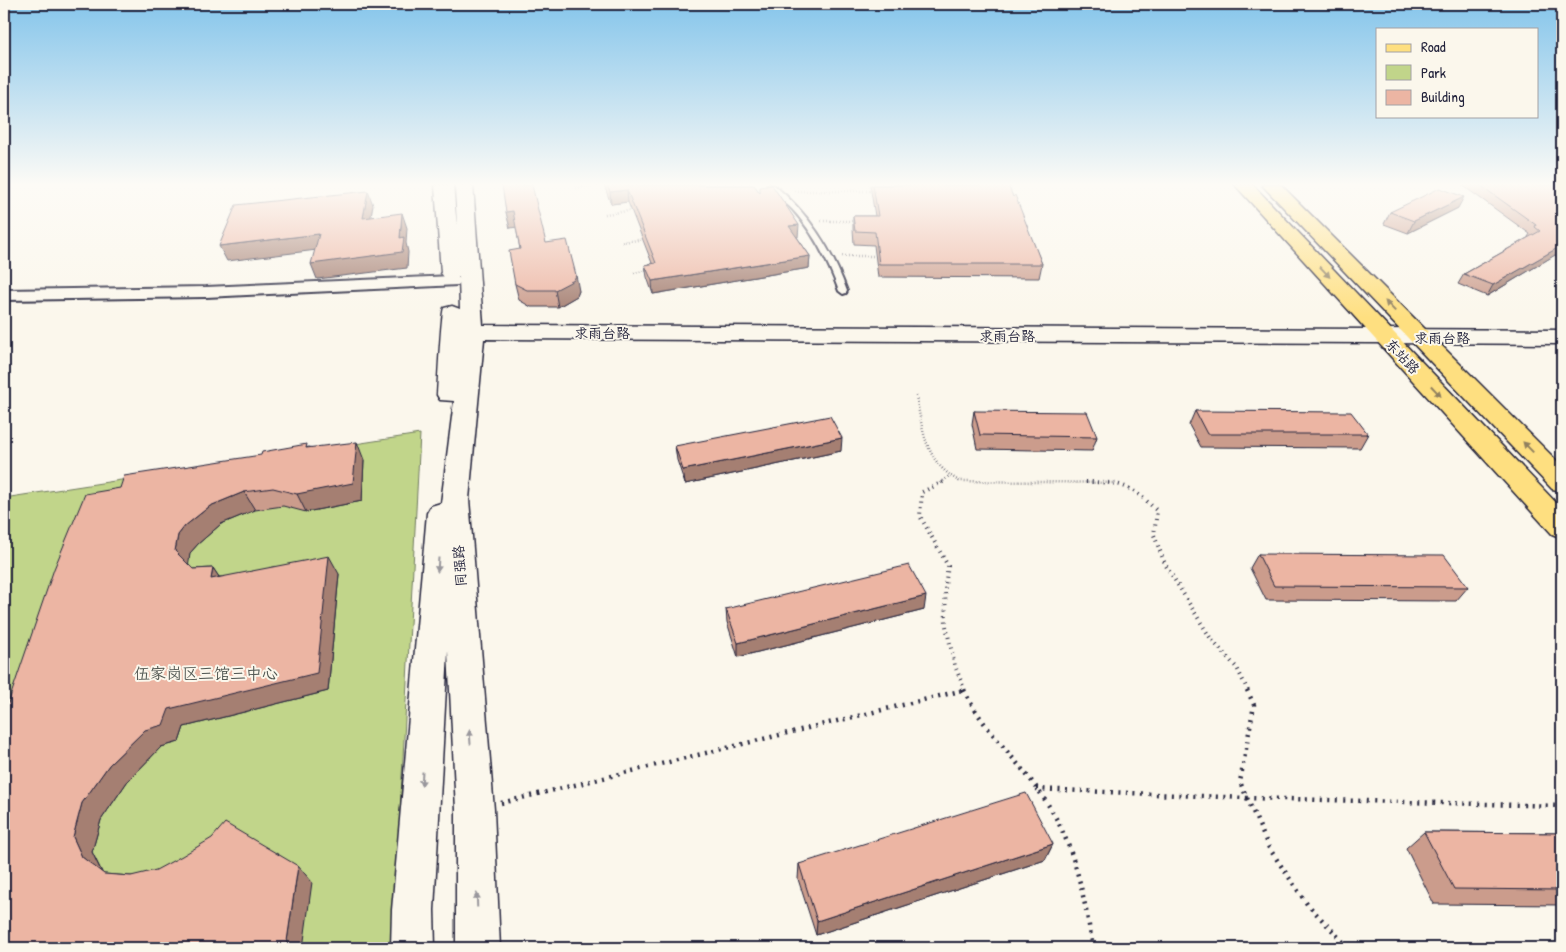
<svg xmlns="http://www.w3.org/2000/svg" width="1566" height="952" viewBox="0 0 1566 952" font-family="'Patrick Hand','LXGW WenKai TC',sans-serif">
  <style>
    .green { fill: #c1d58a; stroke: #727c62 }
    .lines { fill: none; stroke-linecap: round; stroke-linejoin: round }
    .lane-casing { stroke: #22223b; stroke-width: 4 }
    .street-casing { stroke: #22223b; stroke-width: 4 }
    .secondary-casing { stroke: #22223b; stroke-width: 3 }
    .primary-casing { stroke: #22223b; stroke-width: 3 }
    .path-far2 { stroke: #22223b; stroke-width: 2.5; stroke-dasharray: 0.5 2.5; stroke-linecap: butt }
    .path-far1 { stroke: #22223b; stroke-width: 4; stroke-dasharray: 1 4.5; stroke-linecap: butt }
    .path { stroke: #22223b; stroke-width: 4.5; stroke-dasharray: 2 5.5; stroke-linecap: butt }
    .lane { fill: #fbf7ec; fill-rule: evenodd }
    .street { fill: #fbf7ec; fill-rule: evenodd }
    .secondary { fill: #fbf7ec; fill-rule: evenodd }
    .primary { fill: #fedf80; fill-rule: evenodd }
    .wall { fill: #cb9c8c; stroke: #22223b }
    .shaded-wall { fill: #a57f72; stroke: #22223b }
    .building { fill: #ecb5a3; stroke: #22223b }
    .oneway { fill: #90805e }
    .oneway2 { fill: #99979c }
    .labels { text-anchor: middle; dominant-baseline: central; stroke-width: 4; stroke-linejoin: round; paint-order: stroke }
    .street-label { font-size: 14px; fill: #22223b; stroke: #fbf7ec }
    .near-park-label { font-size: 16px; fill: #525853; stroke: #fbf7ec }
  </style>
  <rect width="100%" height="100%" fill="#fbf7ec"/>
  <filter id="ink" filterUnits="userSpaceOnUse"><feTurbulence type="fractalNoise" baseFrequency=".02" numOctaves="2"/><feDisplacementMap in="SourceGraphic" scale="10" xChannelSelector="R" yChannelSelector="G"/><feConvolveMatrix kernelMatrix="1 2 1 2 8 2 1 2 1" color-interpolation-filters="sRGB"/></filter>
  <g filter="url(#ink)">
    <path class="green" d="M420 434 393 948H4V498Z"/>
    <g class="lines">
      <defs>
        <path id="lane" d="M767 185H774C809 214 831 248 847 291L846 293 843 294 839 291C828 261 814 233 792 209 784 201 773 194 767 185Z"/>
        <path id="street" d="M452 276 458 277 461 281 458 285 206 297 4 300V290L206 287Z"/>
        <path id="secondary" d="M435 185H453L457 227 455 185H473L483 325 1562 330V344L484 339 469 499 494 810 500 948H456V810L448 651 434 910 435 948H391L392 910 427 513 431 506 441 503 454 401 440 400 437 395C438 382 441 313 444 308L452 306 460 309 459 277 451 279 444 277 441 273Z"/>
        <path id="primary" d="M1235 185H1253L1562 509V538L1552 534Z
          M1262 185H1281L1562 466V491L1552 489Z"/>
      </defs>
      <use href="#lane" class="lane-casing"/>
      <use href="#street" class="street-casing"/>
      <use href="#secondary" class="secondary-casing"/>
      <use href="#primary" class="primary-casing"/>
      <path class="path-far2" d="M576 188 603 185
        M794 191H873
        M605 214 635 210
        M821 221H857
        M622 242 646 239
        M842 256H878
        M634 273 648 270
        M916 396C923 431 925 462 959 481L1117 483
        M941 483 950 475"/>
      <path class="path-far1" d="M943 482 922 492 920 516 948 566 945 586 946 626 955 666 965 691
        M1086 482C1122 482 1131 485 1157 511L1154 535 1165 564 1211 639 1237 668 1248 691
        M959 691 964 690"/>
      <path class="path" d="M964 690C984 732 1020 761 1045 800 1075 844 1084 897 1093 948
        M1247 690 1254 705 1240 782 1269 848 1307 904 1349 948
        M1036 789 1247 798 1562 806
        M501 803 964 690"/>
      <use href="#lane" class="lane"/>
      <use href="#street" class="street"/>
      <use href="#secondary" class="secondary"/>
      <use href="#primary" class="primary"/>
    </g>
    <path class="wall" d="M604 185H754L760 193 798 237H797L810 256 809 268 653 294 647 277 645 265 652 263 628 202 611 204Z
      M870 185H1008L1042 264 1039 278 878 277 874 245 854 244 853 229V216H875Z
      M1462 185H1562V261L1555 255 1487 296 1458 284 1464 274 1529 237H1528L1530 234Z
      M1458 208 1408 233 1384 224 1390 212Z
      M506 212 546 243 579 291 577 296 558 307H531L519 300 515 284 520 249 516 227 510 228Z
      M974 411 1097 437 1092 451 977 449 972 424Z
      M1195 411 1368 434 1360 448 1201 447 1189 425Z
      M675 446 841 451 685 484 677 460Z
      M309 447 364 460 362 501 306 512 283 506 255 510 221 524 198 544 190 553 188 565 193 569 213 568 219 577 339 574 328 691 184 727 179 742 161 747 127 782 101 820 92 852 102 872 104 874 131 876 312 882 4 948 120 488Z
      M1258 554 1468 587 1456 601 1266 600 1250 568Z
      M726 609 924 610 738 657 727 622Z
      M1424 832 1562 833V905L1434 904 1406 848Z
      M1053 844 1045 860 816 935 798 879 799 864Z"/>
    <path class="shaded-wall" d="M627 190 628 202 611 204 610 192Z
      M368 191 373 205 368 232 363 218Z
      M1464 197 1458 208 1408 233 1414 221Z
      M513 211 517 227 510 228 506 212Z
      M402 213 407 228 406 243 408 252 407 268 317 279 311 264 400 238Z
      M799 225 798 237 789 238V226Z
      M319 234 325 249 227 261 219 246Z
      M1561 246 1555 255 1487 296 1493 285Z
      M810 256 809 268 653 294 652 281Z
      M576 275 579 291 577 296 558 307 555 290Z
      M842 438 841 451 685 484 683 470Z
      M357 442 364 460 362 501 306 512 297 494Z
      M244 492 255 510 221 524 198 544 190 553 188 569 175 551 178 535 185 526 210 506Z
      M329 556 339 574 328 691 184 727 179 742 161 747 127 782 101 820 92 852 102 873 82 857 73 837 82 803 109 765 145 730Z
      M213 568 225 586 211 579Z
      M926 596 924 610 738 657V643Z
      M1053 844 1045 860 816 935 817 921Z
      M298 866 312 882 303 948H286Z"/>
    <path class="building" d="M502 185H532L546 243 567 240 576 275 574 280 555 290H527L515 284 509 251 520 249 513 211 506 212Z
      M607 185H754L760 193V187L772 185 799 225 789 226 810 256 652 281 645 265 656 263 627 190 610 192Z
      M873 185H1008L1013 197 1015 195 1042 264H879L875 232 855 231 853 216H878Z
      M1480 185H1562V246H1561L1493 285 1464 274 1540 231 1535 227 1536 225Z
      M1440 188 1464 197 1414 221 1390 212Z
      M368 191 363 218 402 213 400 238 404 237 402 252 311 264 319 234 219 246 236 205Z
      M974 411 1087 412 1097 437 980 435Z
      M1195 411 1351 412 1368 434H1207Z
      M830 416 842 438 683 470 675 446Z
      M357 442 353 483 297 494 273 488 244 492 210 506 185 526 178 535 175 551 193 569 213 568 211 579 329 556 317 673 169 709 163 725 145 730 109 765 82 803 73 837 82 857 104 874 131 876 156 870 182 856 212 838 225 823 298 866 286 948H4V715L54 569 85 494 120 488 124 476 261 455 262 452 307 444 306 448Z
      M1258 554 1444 555 1468 587 1274 586Z
      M909 565 926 596 738 643 726 609Z
      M1026 793 1053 844 817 921 799 864Z
      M1424 832 1562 833V890L1454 889Z"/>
    <defs><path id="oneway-solid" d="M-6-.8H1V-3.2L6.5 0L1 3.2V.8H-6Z" transform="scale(1.25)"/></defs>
    <g class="oneway">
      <use href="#oneway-solid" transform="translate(1325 272) rotate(47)"/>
      <use href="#oneway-solid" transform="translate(1390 306) rotate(-134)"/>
      <use href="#oneway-solid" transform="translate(1436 391) rotate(47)"/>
      <use href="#oneway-solid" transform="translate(1528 447) rotate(-134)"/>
    </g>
    <g class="oneway2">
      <use href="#oneway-solid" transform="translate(438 565) rotate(94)"/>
      <use href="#oneway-solid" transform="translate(470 737) rotate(-94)"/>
      <use href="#oneway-solid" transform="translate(422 779) rotate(94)"/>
      <use href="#oneway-solid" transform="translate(477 900) rotate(-92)"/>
    </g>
  </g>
  <linearGradient id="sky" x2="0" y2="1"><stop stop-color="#85c5eb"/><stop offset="0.58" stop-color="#fdfbf6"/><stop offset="1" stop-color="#fdfbf6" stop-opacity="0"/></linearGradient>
  <rect width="1566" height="318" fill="url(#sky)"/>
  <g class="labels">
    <g class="street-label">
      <text x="602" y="332">求雨台路</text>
      <text x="1007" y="335">求雨台路</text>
      <text x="1442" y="337">求雨台路</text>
      <text transform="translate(1403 356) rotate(47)">东站路</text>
      <text transform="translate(459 566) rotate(-94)">同强路</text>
    </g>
    <g class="near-park-label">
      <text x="206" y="673">伍家岗区三馆三中心</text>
    </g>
  </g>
  <rect width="1566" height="952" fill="none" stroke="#fbf7ec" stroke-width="20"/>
  <rect x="10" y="10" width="1546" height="932" fill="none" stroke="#22223b" stroke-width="2" filter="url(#ink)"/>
  <rect x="1376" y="28" width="162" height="90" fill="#fbf7ec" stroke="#a4a2a5"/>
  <rect x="1386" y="44" width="25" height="8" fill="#fedf80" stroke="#a4a2a5"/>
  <text x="1421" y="52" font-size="15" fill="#22223b">Road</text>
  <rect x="1386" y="65" width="25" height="15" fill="#c1d58a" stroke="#a4a2a5"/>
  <text x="1421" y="78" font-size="15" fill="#22223b">Park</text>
  <rect x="1386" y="90" width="25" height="15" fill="#ecb5a3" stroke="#a4a2a5"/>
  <text x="1421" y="102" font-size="15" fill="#22223b">Building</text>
</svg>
